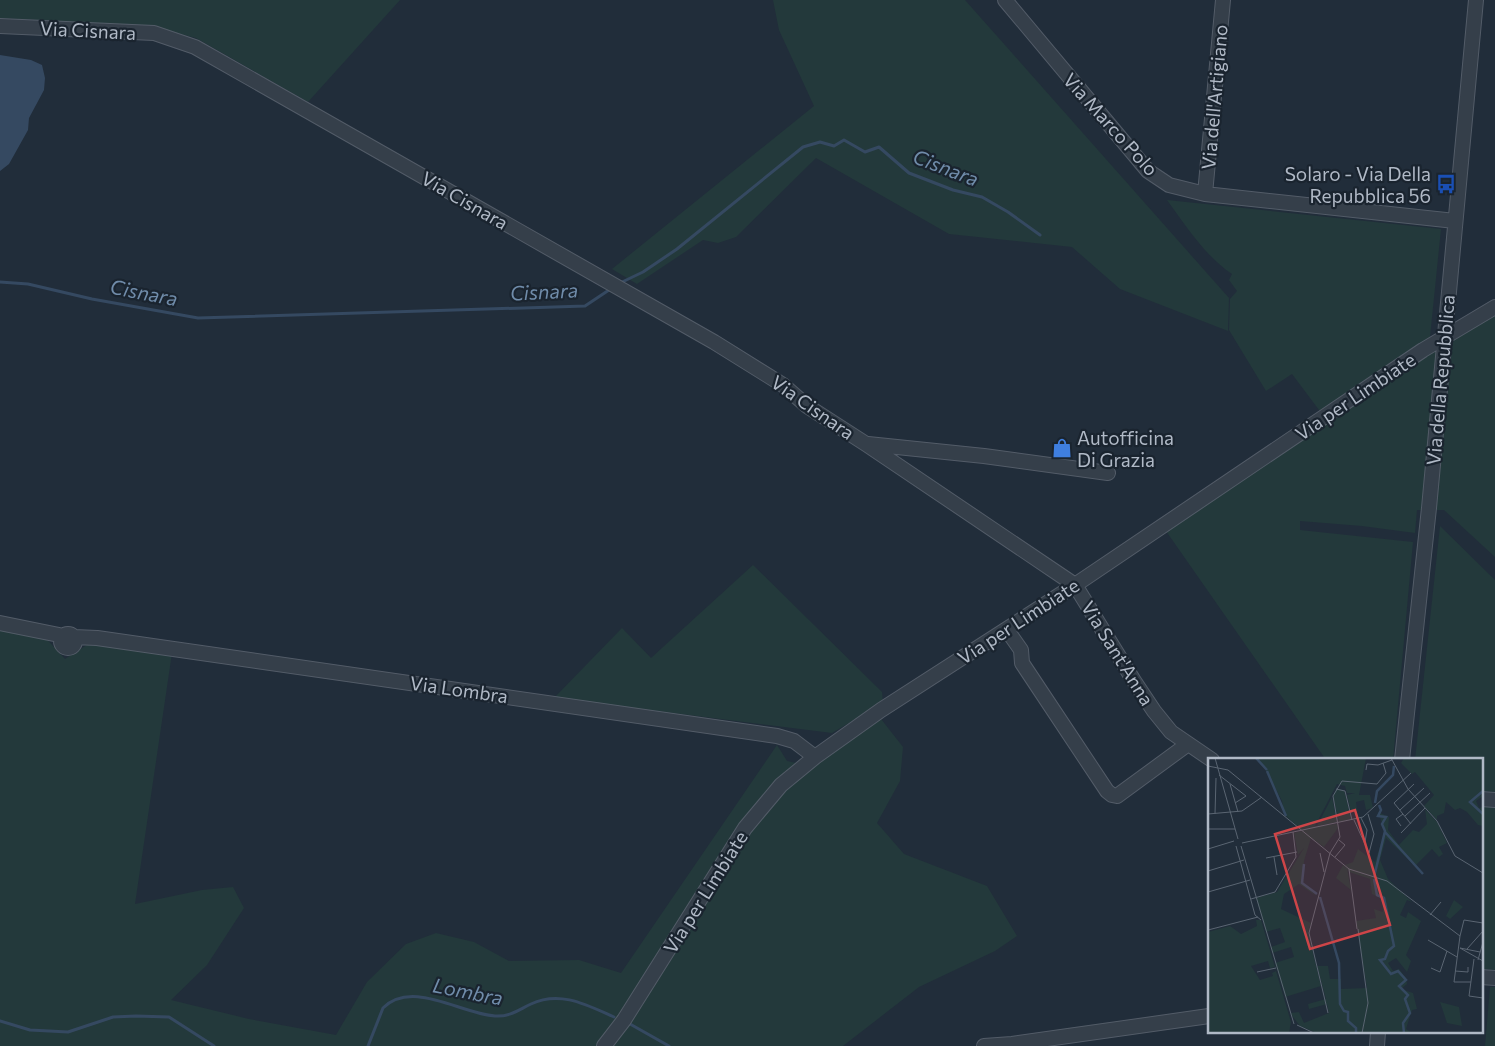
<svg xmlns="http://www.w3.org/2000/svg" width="1495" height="1046" viewBox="0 0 1495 1046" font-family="Commissioner,sans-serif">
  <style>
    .green { fill: #23393b }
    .water { fill: #354961 }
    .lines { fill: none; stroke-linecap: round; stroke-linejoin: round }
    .stream { stroke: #354961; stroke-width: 3 }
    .minor-casing { stroke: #535c68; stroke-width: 16 }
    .minor { stroke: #353f4a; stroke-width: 14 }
    .labels { text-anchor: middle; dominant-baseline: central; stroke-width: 4.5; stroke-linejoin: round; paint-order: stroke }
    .street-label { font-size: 19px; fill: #b0b9c6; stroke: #1a242f }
    .poi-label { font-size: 19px; fill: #b0b9c6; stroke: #1a242f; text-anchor: end }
    .water-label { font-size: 20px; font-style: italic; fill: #708caa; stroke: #1a242f }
    .inset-river { fill: none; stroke: #354961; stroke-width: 2.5 }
    .inset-road { fill: none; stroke: #5a6572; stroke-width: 1 }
    .view { fill: #ce4548; fill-opacity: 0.15; stroke: #ce4548; stroke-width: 2.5 }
    .inset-edge { fill: none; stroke: #b0b9c6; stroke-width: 2.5 }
  </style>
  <rect width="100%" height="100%" fill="#212d3a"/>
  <path class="green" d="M0 0H400L308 102 196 38 149 26 0 18Z
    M773 0H965L1229 298 1228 331 1120 289 1072 247 949 234 816 158 736 237 718 243 703 240 637 284 612 269 814 106 779 30Z
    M1167 200 1441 229 1430 337 1455 340 1495 314V557L1444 510H1417L1415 533 1362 526 1300 521V530L1413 542 1393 760H1326L1166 531 1325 418 1292 374 1266 391 1229 330 1230 299 1237 291 1229 280 1232 274C1206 257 1185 225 1167 200Z
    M1440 526 1495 580V792L1481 791V760H1415Z
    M753 565 882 692 883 703 832 733 554 698 622 628 651 658Z
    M0 629 41 633 65 659 93 641 172 653 135 904 202 890 233 887 244 908 207 965 171 1000 249 1019 336 1035 367 982 406 944 436 933 474 942 509 961 579 960 621 973 777 745 787 761 811 766 881 719 903 747 900 781 877 823 904 854 987 886 1017 936 995 951 919 987 843 1046H0Z
    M1481 805 1495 807V970L1481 969Z
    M1490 987H1495V1046H1485Z"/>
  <path class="water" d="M0 55 31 60 42 65 45 78 44 90 29 118 28 130 9 164 0 171Z"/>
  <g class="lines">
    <path class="stream" d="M0 282 28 284 92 299 198 318 585 306 612 288
      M620 283 643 272 677 249 803 147 820 142 834 146 844 140 865 152 879 147 909 173 953 190 982 197 1008 212 1040 235
      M0 1021 30 1030 68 1032 113 1017 136 1016 169 1017 214 1046
      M630 1024 669 1046
      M368 1046 383 1008C412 979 461 1014 495 1016 510 1017 518 1010 531 1004 560 990 587 1005 614 1017"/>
    <defs>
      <path id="minor" d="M1005 0 1148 171 1169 185 1205 194 1455 221
        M0 26 154 33 195 47 714 342 783 385 807 406 866 444 1075 585 1134 681 1154 711 1171 732 1212 760
        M1205 194 1223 0
        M868 444 984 456 1108 473
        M0 623 64 636
        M1007 630 1021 650 1022 663 1107 791 1112 795 1117 796 1188 744
        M61 641a7 7 0 1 1 14 0a7 7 0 1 1-14 0Z
        M74 637 97 638 777 736 794 741 815 757
        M1402 760 1429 508 1476 0
        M1481 799 1495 800
        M1481 977 1495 978
        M604 1046 624 1020 745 828 781 785 815 757 881 710 1075 585 1423 350 1495 307
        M984 1046 1012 1044 1209 1016
        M1377 1046 1378 1032"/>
    </defs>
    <use href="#minor" class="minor-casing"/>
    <use href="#minor" class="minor"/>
  </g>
  <defs>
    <symbol id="bus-bare" viewBox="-9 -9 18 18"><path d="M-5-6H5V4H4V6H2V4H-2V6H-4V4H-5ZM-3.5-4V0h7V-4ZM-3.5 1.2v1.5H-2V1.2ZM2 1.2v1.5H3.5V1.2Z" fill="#1a4fb4" stroke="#1a242f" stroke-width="2.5" paint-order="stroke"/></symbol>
    <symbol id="shop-bare" viewBox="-9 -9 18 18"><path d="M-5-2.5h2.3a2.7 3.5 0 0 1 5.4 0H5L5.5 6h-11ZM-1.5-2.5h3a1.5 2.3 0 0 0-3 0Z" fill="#3f7fe0" stroke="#1a242f" stroke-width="2.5" paint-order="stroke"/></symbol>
  </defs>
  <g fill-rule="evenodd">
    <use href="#bus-bare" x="1432" y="170" width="28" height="28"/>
    <use href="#shop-bare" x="1048" y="434" width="28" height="28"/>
  </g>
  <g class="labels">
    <g class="street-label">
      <text transform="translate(88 30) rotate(3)">Via Cisnara</text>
      <text transform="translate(1214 97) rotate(-85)">Via dell'Artigiano</text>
      <text transform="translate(1111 124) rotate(48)">Via Marco Polo</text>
      <text transform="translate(465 200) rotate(30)">Via Cisnara</text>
      <text transform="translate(1440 380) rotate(-85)">Via della Repubblica</text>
      <text transform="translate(1355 396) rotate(-34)">Via per Limbiate</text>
      <text transform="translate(813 407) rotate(35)">Via Cisnara</text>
      <text transform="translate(1018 621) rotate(-33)">Via per Limbiate</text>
      <text transform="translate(1118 653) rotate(58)">Via Sant'Anna</text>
      <text transform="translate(459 689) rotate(8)">Via Lombra</text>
      <text transform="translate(705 892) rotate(-58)">Via per Limbiate</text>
    </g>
    <g class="poi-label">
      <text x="1431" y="173">Solaro - Via Della<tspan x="1431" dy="22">Repubblica 56</tspan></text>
      <text x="1077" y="437" text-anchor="start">Autofficina<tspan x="1077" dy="22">Di Grazia</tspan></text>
    </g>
    <g class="water-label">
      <text transform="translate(946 167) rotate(21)">Cisnara</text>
      <text transform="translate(544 291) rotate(-3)">Cisnara</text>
      <text transform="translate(144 292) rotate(11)">Cisnara</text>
      <text transform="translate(468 991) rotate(11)">Lombra</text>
    </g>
  </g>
  <g transform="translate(1208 758)">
    <rect width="275" height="275" fill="#212d3a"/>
    <path d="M46 0H158L151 37H162L165 50 158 52 156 42 148 44 149 52 143 53 139 37 147 35H139L137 28 129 26 107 68 129 66 130 70 116 89 103 80 96 103 95 125 108 138 91 126 76 136 73 151 103 165 100 175 113 228 77 239 67 205 86 199 83 189 64 195 63 189 77 184 72 170 58 174 48 140 69 134 96 90 90 97 86 75 94 73 76 56 74 43 56 8ZM196 0H275V38L268 43 271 50 275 49V68L270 67 259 54 252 50 247 52 238 44 236 55 229 58V62L216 48 226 37 207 14 204 16 193 5ZM128 31 136 32 143 61 131 64 125 38ZM124 39 129 64 109 68ZM217 51 229 64 239 85 231 89 235 96 231 99 224 91 207 108 178 80 172 102 180 121 204 144 199 142 192 157 198 160 200 154 213 163 198 197 203 203 199 214 188 200 180 205 185 213 191 211 198 220 199 226 193 231 205 235 209 251 204 252 198 271 204 275H109L92 268 82 255 91 254 96 265 121 255 119 246 101 251 100 246 118 241 109 208H120L122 221H133V231L159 230 148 163 168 160 166 151 175 154 174 141 164 136 162 121 141 114 137 107 145 104 150 91 167 104 177 73 170 54 181 59 180 72 191 87 205 72 211 74 219 66ZM135 107 139 110 143 132 128 120ZM246 142 255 149 242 161 238 158ZM48 162H53L67 209 62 210 60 203 43 208 52 222 65 218 64 215 68 213 83 264 81 275H0V174L22 168 33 176 49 168ZM232 244 251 249 254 268 239 265Z" fill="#23393b"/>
    <path class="inset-river" d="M48 0 59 12M59 13 78 58M275 33 262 44 275 56M167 45 169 33 185 17 186 8M177 74 215 116M96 106 94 125 109 136M166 119 177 73 174 66 178 59 170 58 173 52 171 47M166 121 169 137 176 140 186 188 180 193 177 201 172 202 183 216 190 213 198 222 191 228 200 237 197 241 202 255 195 265 196 275M112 139 131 205 132 246 136 253 140 254V263L148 270V275"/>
    <path class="inset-road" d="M7 0 30 81M183 0 200 31 229 63 247 98 275 115M0 8 20 12 141 111 179 123 252 178M158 12 159 6 170 7 184 2M11 17 38 38 27 45M22 26 30 54M128 31 137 33 144 62M192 52 216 30M0 56 34 53 54 39M7 56 8 20M160 56 166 76 161 95M197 58 222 35M153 60 159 72 157 84M146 62 161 95M203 66 186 45 206 26M193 68 188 61 195 56M0 71H27M193 75 217 50M34 85 155 59 203 15M28 88 47 157 53 162M33 88 86 266M0 91 26 83M112 95 116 114M66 99 69 117M127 99 137 87 131 82M58 100 89 94M141 111 149 171M0 113 36 102M0 134 42 122M43 141 67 134 88 99 85 74M222 157 233 144M150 171 160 245 154 275M0 172 50 159M252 178 246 224H263M252 178 256 162 275 165M220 182 249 199M252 190 275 203M252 190 272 194M259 191 275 173M266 201 261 238 275 240M270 202 275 184M223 210 232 214 239 193M247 213 260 214V209M49 214 68 210M120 255 101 175 122 95 132 79 125 38 134 23 169 26 178 15 175 5M89 267 106 275"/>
    <path class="view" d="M147 52 182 167 102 191 67 76Z"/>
    <rect width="275" height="275" class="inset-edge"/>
  </g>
</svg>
